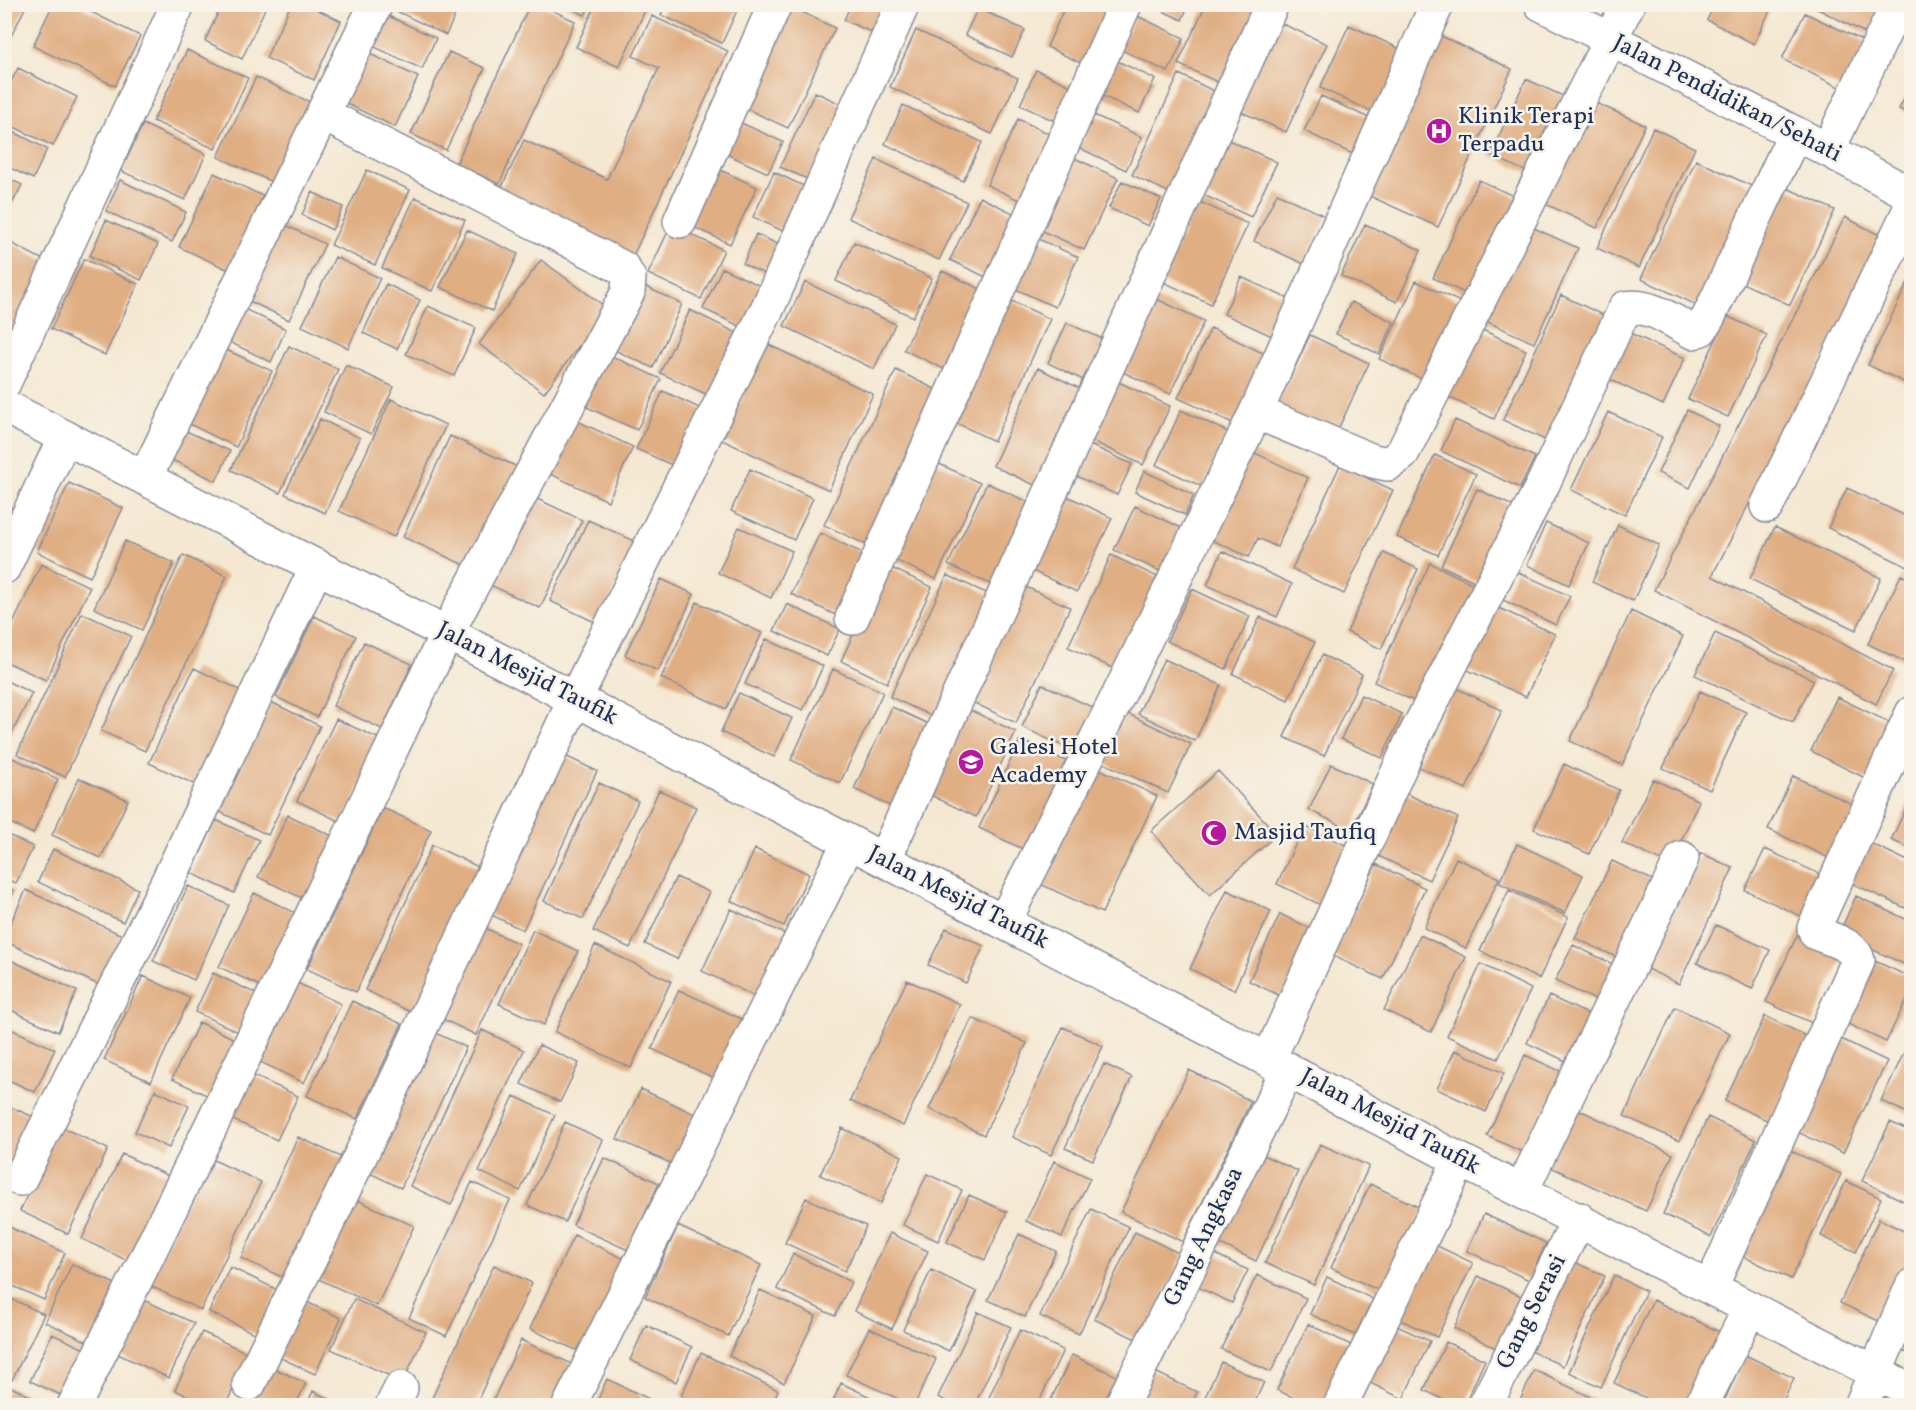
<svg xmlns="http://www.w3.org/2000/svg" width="1916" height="1410" viewBox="0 0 1916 1410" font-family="Vollkorn,serif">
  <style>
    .building { fill: #e0ae83 }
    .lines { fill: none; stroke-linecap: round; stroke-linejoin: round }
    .minor-casing { stroke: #888c98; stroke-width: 36 }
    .minor { stroke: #fff; stroke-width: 33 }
    .labels { text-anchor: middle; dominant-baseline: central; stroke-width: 5; stroke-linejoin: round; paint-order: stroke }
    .street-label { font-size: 24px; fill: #1b2f5e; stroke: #f7f3e8 }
    .poi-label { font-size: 24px; fill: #1b2f5e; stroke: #f7f3e8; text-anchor: start }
  </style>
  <rect width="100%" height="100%" fill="#f7f3e8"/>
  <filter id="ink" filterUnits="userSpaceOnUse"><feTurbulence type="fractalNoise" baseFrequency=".0167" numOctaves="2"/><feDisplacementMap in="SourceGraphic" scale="12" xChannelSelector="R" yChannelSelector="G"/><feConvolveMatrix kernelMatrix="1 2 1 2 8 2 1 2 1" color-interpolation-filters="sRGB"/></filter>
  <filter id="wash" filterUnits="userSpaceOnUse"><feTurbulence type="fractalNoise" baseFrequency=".008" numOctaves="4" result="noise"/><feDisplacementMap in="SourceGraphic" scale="24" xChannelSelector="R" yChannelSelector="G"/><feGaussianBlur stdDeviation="1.35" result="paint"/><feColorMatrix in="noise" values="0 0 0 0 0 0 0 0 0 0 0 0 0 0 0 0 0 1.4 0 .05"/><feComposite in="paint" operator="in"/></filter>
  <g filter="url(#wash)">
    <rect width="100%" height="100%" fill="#f4e8d2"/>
    <g id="blocks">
      <path class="building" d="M4 4H27L10 38 4 36Z
        M53 4H75L140 36 115 86 33 46Z
        M222 4H267L242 59 205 41Z
        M291 4H306L341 21 314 80 266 58Z
        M394 4H460L446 35 392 9Z
        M530 4H539L575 21 499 184 456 164Z
        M596 4H648L619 67 576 47Z
        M666 4H740L722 43 661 15Z
        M785 4 835 28 788 128 736 104Z
        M851 4H899L884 38 844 20Z
        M1066 4H1118L1089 67 1047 47Z
        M1148 4H1189L1182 20Z
        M1206 4H1261L1224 85 1178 64Z
        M1715 4H1773L1754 44 1707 20Z
        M1808 4H1884L1869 35Z
        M564 5H590L585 15Z
        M978 8 1025 30 1012 57 965 35Z
        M382 13 436 38 422 69 368 44Z
        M1805 13 1868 43 1845 90 1782 59Z
        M1135 15 1184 38 1168 72 1119 49Z
        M652 16 728 51 632 258 498 195 524 140 607 179 659 68 633 56Z
        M1276 21 1327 44 1286 132 1235 109Z
        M1349 25 1407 52 1377 114 1320 88Z
        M916 30 1018 78 992 134 890 87Z
        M1439 35 1512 69 1438 227 1365 194Z
        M187 50 248 78 215 149 153 121Z
        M366 52 418 77 395 127 343 102Z
        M449 52 485 68 446 150 411 134Z
        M1111 58 1155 79 1139 113 1094 92Z
        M18 68 77 97 53 146 4 122V95Z
        M1036 70 1080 90 1063 125 1020 105Z
        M1179 74 1220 94 1172 194 1132 175Z
        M256 77 310 102 272 182 218 157Z
        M1526 79 1576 102 1540 178 1490 155Z
        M1912 84V115L1899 109Z
        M815 92 848 107 814 182 780 167Z
        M1321 96 1378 122 1361 158 1304 131Z
        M1589 100 1645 125 1597 228 1541 202Z
        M903 105 982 142 963 181 885 144Z
        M1094 115 1142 137 1126 170 1079 148Z
        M1018 119 1054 136 1023 202 987 185Z
        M737 121 783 142 768 173 722 152Z
        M143 124 206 154 185 200 121 171Z
        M4 127 47 149 33 179 4 165Z
        M1653 128 1695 148 1639 268 1597 248Z
        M1224 138 1277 162 1251 217 1199 193Z
        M1072 157 1118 178 1084 250 1038 229Z
        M876 159 967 202 939 260 848 218Z
        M1696 160 1758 189 1703 308 1641 279Z
        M714 167 757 187 730 244 687 224Z
        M367 170 410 190 375 265 331 245Z
        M774 172 808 188 787 233 753 217Z
        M214 173 263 196 229 270 179 247Z
        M4 176 22 185 4 219Z
        M120 180 186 212 172 242 106 211Z
        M1479 180 1524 201 1479 300 1433 278Z
        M1122 181 1161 199 1148 226 1109 208Z
        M1787 188 1835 210 1790 305 1742 283Z
        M312 192 343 207 332 230 302 215Z
        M1277 193 1327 217 1304 264 1254 241Z
        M415 197 465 220 432 291 382 268Z
        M980 197 1017 215 988 278 950 260Z
        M1198 201 1248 224 1211 304 1161 281Z
        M1845 217 1885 238 1712 576 1893 670 1876 704 1654 590Z
        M106 220 158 244 141 280 90 256Z
        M281 223 325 244 289 320 245 299Z
        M1365 224 1421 250 1397 302 1341 276Z
        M1525 224 1578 248 1534 343 1481 319Z
        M671 225 724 250 701 299 648 274Z
        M467 230 518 254 492 311 440 287Z
        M756 234 786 248 773 278 743 264Z
        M1034 237 1078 257 1055 307 1011 287Z
        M7 241 49 263 4 351V246Z
        M854 242 932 278 913 317 836 281Z
        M335 257 380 278 348 348 302 326Z
        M84 259 138 284 105 355 51 329Z
        M541 260 607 308 544 393 479 344Z
        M722 268 763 287 744 328 703 309Z
        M942 271 985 291 948 371 904 350Z
        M1912 274V386L1868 365Z
        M1241 277 1291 300 1274 337 1224 314Z
        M1416 281 1469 306 1433 384 1379 359Z
        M805 282 895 324 874 369 784 326Z
        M386 284 420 300 397 349 363 333Z
        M640 284 682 304 653 368 610 348Z
        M1148 295 1204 321 1170 394 1114 368Z
        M1561 295 1607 317 1549 442 1503 420Z
        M1010 300 1050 319 994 441 954 422Z
        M1351 302 1394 322 1379 354 1336 334Z
        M428 306 476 328 454 376 406 354Z
        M240 307 286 329 271 362 225 340Z
        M690 310 739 334 710 396 660 373Z
        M1727 316 1767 335 1728 417 1688 399Z
        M1067 323 1105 340 1085 381 1048 363Z
        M1474 326 1526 350 1494 419 1442 394Z
        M1211 328 1269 356 1237 425 1178 398Z
        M1630 333 1685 358 1663 405 1609 379Z
        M1310 335 1369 363 1333 440 1274 412Z
        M767 344 873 394 829 490 722 440Z
        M289 346 338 369 280 493 231 470Z
        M222 348 272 371 236 447 187 423Z
        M605 353 661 379 637 430 580 404Z
        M346 365 394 387 371 434 324 412Z
        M1038 368 1087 392 1041 488 993 466Z
        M896 370 943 393 871 547 824 525Z
        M1110 378 1170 406 1143 465 1083 437Z
        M663 391 710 413 683 470 636 449Z
        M391 399 446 425 394 537 339 511Z
        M1181 410 1228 432 1203 487 1156 465Z
        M1687 410 1719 426 1690 488 1658 473Z
        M1608 412 1662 437 1625 515 1571 490Z
        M320 419 360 438 325 513 285 494Z
        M573 419 633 447 608 501 548 473Z
        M1455 420 1535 457 1520 488 1441 451Z
        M184 430 230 451 216 481 170 459Z
        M450 436 520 468 473 569 403 537Z
        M1090 445 1132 464 1117 495 1076 476Z
        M1253 452 1308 478 1277 547 1258 538 1249 557 1203 536Z
        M1435 455 1476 474 1438 555 1397 537Z
        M933 461 980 483 936 579 888 557Z
        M1340 465 1393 490 1344 594 1292 569Z
        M750 469 813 498 794 540 731 511Z
        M1144 471 1194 495 1185 515 1135 492Z
        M69 483 123 508 90 577 37 552Z
        M987 483 1037 506 999 588 948 565Z
        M1847 488 1912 519V569L1828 528Z
        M1477 489 1517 508 1481 584 1441 566Z
        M1061 493 1112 518 1077 592 1026 568Z
        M531 496 582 520 540 608 490 585Z
        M4 504 19 511 4 539Z
        M1135 506 1184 529 1164 573 1114 550Z
        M588 520 637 542 599 624 550 601Z
        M1546 523 1589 543 1569 585 1527 565Z
        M1618 525 1659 545 1633 601 1592 582Z
        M739 527 792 551 771 598 718 573Z
        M1775 527 1881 578 1856 630 1750 579Z
        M820 533 873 558 844 619 791 594Z
        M125 541 174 563 142 630 94 608Z
        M1222 551 1292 584 1277 617 1207 585Z
        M1384 553 1418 569 1381 649 1347 632Z
        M183 555 227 576 145 751 101 731Z
        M1111 555 1162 579 1119 671 1068 647Z
        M1430 563 1480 587 1424 706 1374 682Z
        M41 564 90 587 46 680 4 661V643Z
        M885 565 932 587 887 683 841 661Z
        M1516 571 1570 596 1556 625 1503 600Z
        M947 575 995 597 938 719 890 697Z
        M1901 575 1912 580V665L1868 644Z
        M661 579 694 594 658 671 625 655Z
        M1024 586 1070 607 1016 723 970 701Z
        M1192 589 1250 616 1226 669 1167 641Z
        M697 602 762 633 726 709 661 678Z
        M1488 603 1555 634 1526 697 1459 666Z
        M787 604 840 629 827 656 774 631Z
        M1631 611 1683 636 1622 765 1570 741Z
        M82 613 131 636 65 777 17 754Z
        M314 616 356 636 317 717 276 697Z
        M1260 617 1315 642 1288 700 1233 674Z
        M1715 633 1814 680 1793 722 1695 675Z
        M766 639 823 666 803 710 745 684Z
        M364 642 412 664 382 729 333 706Z
        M1322 655 1362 674 1324 756 1284 737Z
        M1164 659 1221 685 1195 741 1138 714Z
        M194 668 242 691 198 786 149 763Z
        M833 669 883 692 840 783 791 760Z
        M4 680 32 693 4 749Z
        M1042 684 1105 713 1084 756 1022 727Z
        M1454 687 1502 710 1466 789 1417 766Z
        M1700 691 1746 712 1710 790 1663 768Z
        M739 693 792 718 774 757 721 732Z
        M1361 695 1402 714 1382 758 1341 739Z
        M1837 697 1895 725 1869 780 1811 751Z
        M271 702 320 726 268 835 220 812Z
        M892 707 935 727 896 809 854 789Z
        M966 708 1016 732 976 817 926 793Z
        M1122 711 1191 744 1168 793 1099 761Z
        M336 719 382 740 343 823 297 801Z
        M1020 740 1075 765 1033 854 979 828Z
        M559 753 597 771 523 930 485 912Z
        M4 754 58 779 33 834 4 820Z
        M1331 764 1373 784 1351 830 1309 810Z
        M1564 764 1619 790 1589 854 1534 829Z
        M1093 766 1157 796 1102 913 1038 883Z
        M1218 771 1277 834 1210 895 1151 831Z
        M1793 776 1865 810 1839 863 1768 829Z
        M79 778 128 800 101 858 52 835Z
        M1653 779 1699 801 1670 865 1622 843Z
        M599 783 638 801 583 919 544 901Z
        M659 790 696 807 630 948 593 931Z
        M1403 792 1458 818 1429 880 1374 854Z
        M1910 800 1912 801V849L1891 840Z
        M383 808 431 830 356 992 307 969Z
        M288 815 341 840 312 903 258 877Z
        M216 820 259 840 234 893 191 873Z
        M1304 826 1356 850 1329 909 1277 884Z
        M4 833 33 847 16 883 4 878Z
        M1870 843 1912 863V911L1851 883Z
        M1517 844 1583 875 1565 913 1499 883Z
        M432 845 485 870 417 1015 365 990Z
        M53 849 138 889 123 922 38 882Z
        M755 849 809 874 784 926 731 901Z
        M1765 849 1831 879 1811 921 1745 890Z
        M1701 853 1733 868 1679 984 1647 969Z
        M1456 858 1499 878 1466 948 1424 928Z
        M1612 861 1659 883 1623 960 1575 938Z
        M1376 864 1425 888 1383 979 1333 956Z
        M676 877 709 892 677 959 645 944Z
        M4 886 14 891 4 911Z
        M188 886 229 905 194 980 153 961Z
        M26 890 122 935 99 985 4 941V937Z
        M1227 890 1271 911 1234 990 1190 969Z
        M1509 890 1568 917 1539 979 1480 951Z
        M254 893 302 916 267 989 219 967Z
        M1856 896 1912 922V958L1908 966 1839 934Z
        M731 909 785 934 756 997 702 971Z
        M1280 914 1318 932 1287 999 1249 981Z
        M479 925 519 944 476 1035 436 1016Z
        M1716 925 1770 950 1752 989 1697 963Z
        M946 928 984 946 966 983 928 965Z
        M1800 929 1846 951 1812 1023 1766 1002Z
        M533 930 578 951 544 1025 499 1004Z
        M1420 935 1466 957 1431 1032 1384 1010Z
        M595 945 671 981 631 1068 555 1032Z
        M1573 945 1617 966 1600 1002 1555 981Z
        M4 957 77 991 58 1032 4 1007Z
        M1875 961 1912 978V988L1886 1042 1846 1023Z
        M1481 964 1531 989 1498 1059 1447 1036Z
        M213 973 263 997 245 1035 195 1012Z
        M143 976 190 998 151 1082 104 1060Z
        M289 979 341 1004 304 1083 252 1058Z
        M907 980 960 1004 903 1126 850 1101Z
        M679 990 744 1020 716 1079 652 1049Z
        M1549 996 1592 1016 1570 1063 1527 1043Z
        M352 1001 402 1024 357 1119 307 1096Z
        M1675 1007 1730 1033 1679 1141 1624 1116Z
        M1765 1016 1810 1038 1771 1122 1725 1101Z
        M972 1018 1027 1043 984 1135 929 1109Z
        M199 1022 243 1043 217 1100 172 1079Z
        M4 1026 55 1049 35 1092 4 1078Z
        M1063 1027 1103 1046 1051 1155 1012 1137Z
        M427 1029 466 1047 401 1188 361 1169Z
        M482 1030 524 1050 451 1205 410 1186Z
        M1912 1036V1115L1881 1101Z
        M1839 1038 1887 1061 1843 1153 1795 1131Z
        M539 1045 579 1063 560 1102 521 1084Z
        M1455 1050 1504 1073 1486 1112 1437 1089Z
        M1525 1055 1569 1075 1531 1156 1487 1136Z
        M1104 1064 1132 1077 1093 1160 1065 1148Z
        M1189 1070 1251 1101 1183 1242 1121 1212Z
        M250 1074 298 1096 277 1140 229 1118Z
        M641 1089 695 1114 672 1164 617 1139Z
        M155 1090 189 1106 169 1148 135 1132Z
        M514 1096 555 1115 520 1191 479 1171Z
        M4 1104 38 1119 16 1167 4 1162Z
        M1571 1106 1673 1154 1646 1211 1544 1164Z
        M1708 1117 1756 1140 1711 1237 1663 1214Z
        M565 1122 603 1140 565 1222 527 1205Z
        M1890 1122 1912 1132V1205L1862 1181Z
        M59 1126 108 1149 68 1234 20 1211Z
        M842 1128 902 1156 881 1203 820 1175Z
        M298 1137 345 1159 288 1280 241 1258Z
        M1320 1144 1369 1166 1314 1285 1265 1263Z
        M1789 1150 1841 1174 1791 1279 1740 1255Z
        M1254 1151 1298 1171 1256 1261 1212 1240Z
        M122 1154 169 1176 130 1262 82 1239Z
        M207 1157 261 1182 201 1310 148 1285Z
        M604 1158 659 1183 628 1250 573 1225Z
        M1054 1161 1090 1178 1062 1237 1026 1221Z
        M927 1174 962 1190 938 1241 903 1225Z
        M1846 1181 1881 1198 1856 1252 1821 1236Z
        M472 1182 510 1200 446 1336 409 1318Z
        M1370 1184 1423 1209 1384 1293 1331 1268Z
        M969 1195 1007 1212 985 1260 947 1242Z
        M806 1198 866 1226 845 1271 785 1243Z
        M355 1199 414 1226 377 1306 318 1279Z
        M1091 1209 1129 1227 1079 1334 1040 1316Z
        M1484 1214 1546 1243 1529 1280 1467 1251Z
        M1879 1219 1912 1235V1267L1885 1324 1840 1303Z
        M7 1226 65 1253 44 1300 4 1282V1230Z
        M678 1226 761 1265 728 1336 645 1297Z
        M1135 1232 1183 1255 1142 1342 1094 1319Z
        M890 1233 928 1251 892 1329 854 1311Z
        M1019 1234 1056 1251 1025 1317 988 1300Z
        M574 1235 631 1262 587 1355 530 1329Z
        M1427 1241 1473 1263 1437 1337 1392 1316Z
        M1207 1250 1248 1270 1232 1303 1191 1284Z
        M793 1254 851 1282 835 1316 777 1289Z
        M1572 1261 1605 1276 1563 1366 1530 1351Z
        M72 1264 124 1288 97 1346 45 1322Z
        M494 1265 532 1283 475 1406H447L432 1398Z
        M230 1267 278 1290 258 1335 209 1312Z
        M931 1270 977 1292 949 1351 903 1330Z
        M1257 1275 1306 1298 1271 1372 1221 1349Z
        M1614 1275 1646 1291 1601 1387 1569 1372Z
        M1478 1276 1523 1297 1498 1349 1454 1328Z
        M1327 1277 1373 1299 1355 1335 1310 1314Z
        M760 1290 816 1316 784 1383 729 1356Z
        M5 1296 44 1314 12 1380 5 1377Z
        M135 1296 194 1323 169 1378 109 1350Z
        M296 1297 341 1318 315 1374 270 1353Z
        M354 1299 426 1332 403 1382 331 1349Z
        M1653 1300 1720 1332 1686 1406H1663L1614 1383Z
        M1912 1307V1355L1893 1347Z
        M978 1312 1011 1327 974 1406H956L938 1397Z
        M1388 1322 1430 1341 1403 1399 1362 1379Z
        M1308 1324 1351 1345 1322 1406H1311L1277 1390Z
        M646 1325 692 1347 676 1382 630 1360Z
        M869 1328 936 1359 914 1406 846 1375Z
        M1020 1330 1063 1350 1037 1406H985Z
        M202 1332 250 1354 225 1406H208L175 1390Z
        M52 1334 87 1350 65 1397 30 1381Z
        M521 1340 572 1364 552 1406H497L492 1403Z
        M1446 1342 1485 1360 1464 1406H1456L1424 1390Z
        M701 1353 778 1390 771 1406H702L681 1396Z
        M1072 1355 1119 1377 1106 1406H1048Z
        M1745 1355 1794 1378 1781 1406H1722Z
        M1221 1362 1264 1382 1253 1406H1201Z
        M269 1366 306 1383 295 1406H250Z
        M1149 1369 1197 1392 1191 1406H1131Z
        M1534 1370 1597 1400 1594 1406H1525L1519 1403Z
        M607 1379 664 1406H595Z
        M841 1383 889 1406H831Z
        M9 1386 50 1406H4V1396Z
        M313 1391 340 1404 339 1406H306Z"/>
    </g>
  </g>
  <g filter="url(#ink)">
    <use href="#blocks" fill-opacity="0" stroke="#888c98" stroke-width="1.5"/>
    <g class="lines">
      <defs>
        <path id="minor" d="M1541 4 1828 150 1912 195
          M1828 150 1898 4
          M680 221 775 4
          M4 383 178 4
          M4 406 575 699 1460 1160 1912 1391
          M1256 412 1373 461 1388 464 1402 454 1628 4
          M145 478 376 4
          M1767 506 1912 205
          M4 567 65 437
          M852 618 1125 4
          M884 860 1272 4
          M1004 922 1125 682 1256 412 1437 4
          M1269 1059 1409 747 1542 486 1625 308C1649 303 1672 321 1693 332L1701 329 1709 316 1795 133
          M20 1179 168 881 317 566
          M1522 1190 1682 858
          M1711 1287 1858 961C1856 945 1830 939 1816 933L1814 928 1912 713
          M249 1384 374 1128 575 699 769 305 903 4
          M74 1406 212 1124 447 633 628 292 629 278 623 268 323 114
          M392 1406 401 1388
          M569 1406 849 842
          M1121 1406 1288 1069
          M1340 1406 1460 1160
          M1485 1406 1579 1219
          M1701 1406 1750 1308
          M1861 1406 1912 1286"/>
      </defs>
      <use href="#minor" class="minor-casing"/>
      <use href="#minor" class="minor"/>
    </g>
  </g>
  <defs>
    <symbol id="hospital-disc" viewBox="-11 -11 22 22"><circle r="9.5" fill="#b5179e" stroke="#f7f3e8"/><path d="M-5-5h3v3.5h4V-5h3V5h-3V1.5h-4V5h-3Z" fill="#fff"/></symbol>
    <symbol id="university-disc" viewBox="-11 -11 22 22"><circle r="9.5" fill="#b5179e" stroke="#f7f3e8"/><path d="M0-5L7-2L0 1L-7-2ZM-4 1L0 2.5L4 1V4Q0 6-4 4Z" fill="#fff"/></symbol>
    <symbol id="mosque-disc" viewBox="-11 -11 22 22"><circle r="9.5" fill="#b5179e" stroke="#f7f3e8"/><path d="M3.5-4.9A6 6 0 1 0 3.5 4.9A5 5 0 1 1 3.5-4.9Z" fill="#fff"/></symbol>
  </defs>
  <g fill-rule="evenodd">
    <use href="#hospital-disc" x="1424" y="116" width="30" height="30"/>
    <use href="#university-disc" x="956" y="747" width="30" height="30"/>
    <use href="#mosque-disc" x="1199" y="818" width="30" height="30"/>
  </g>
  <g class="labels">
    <g class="street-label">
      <text transform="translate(1727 99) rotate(27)">Jalan Pendidikan/Sehati</text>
      <text transform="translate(527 674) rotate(27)">Jalan Mesjid Taufik</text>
      <text transform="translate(958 898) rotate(27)">Jalan Mesjid Taufik</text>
      <text transform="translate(1390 1122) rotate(28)">Jalan Mesjid Taufik</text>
      <text transform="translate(1204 1237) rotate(-64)">Gang Angkasa</text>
      <text transform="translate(1532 1312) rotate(-63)">Gang Serasi</text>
    </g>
    <g class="poi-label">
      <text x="1458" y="117">Klinik Terapi<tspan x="1458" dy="28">Terpadu</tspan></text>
      <text x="990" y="748">Galesi Hotel<tspan x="990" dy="28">Academy</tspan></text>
      <text x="1234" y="833">Masjid Taufiq</text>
    </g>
  </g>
  <rect width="1916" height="1410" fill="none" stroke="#f7f3e8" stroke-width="24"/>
</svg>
